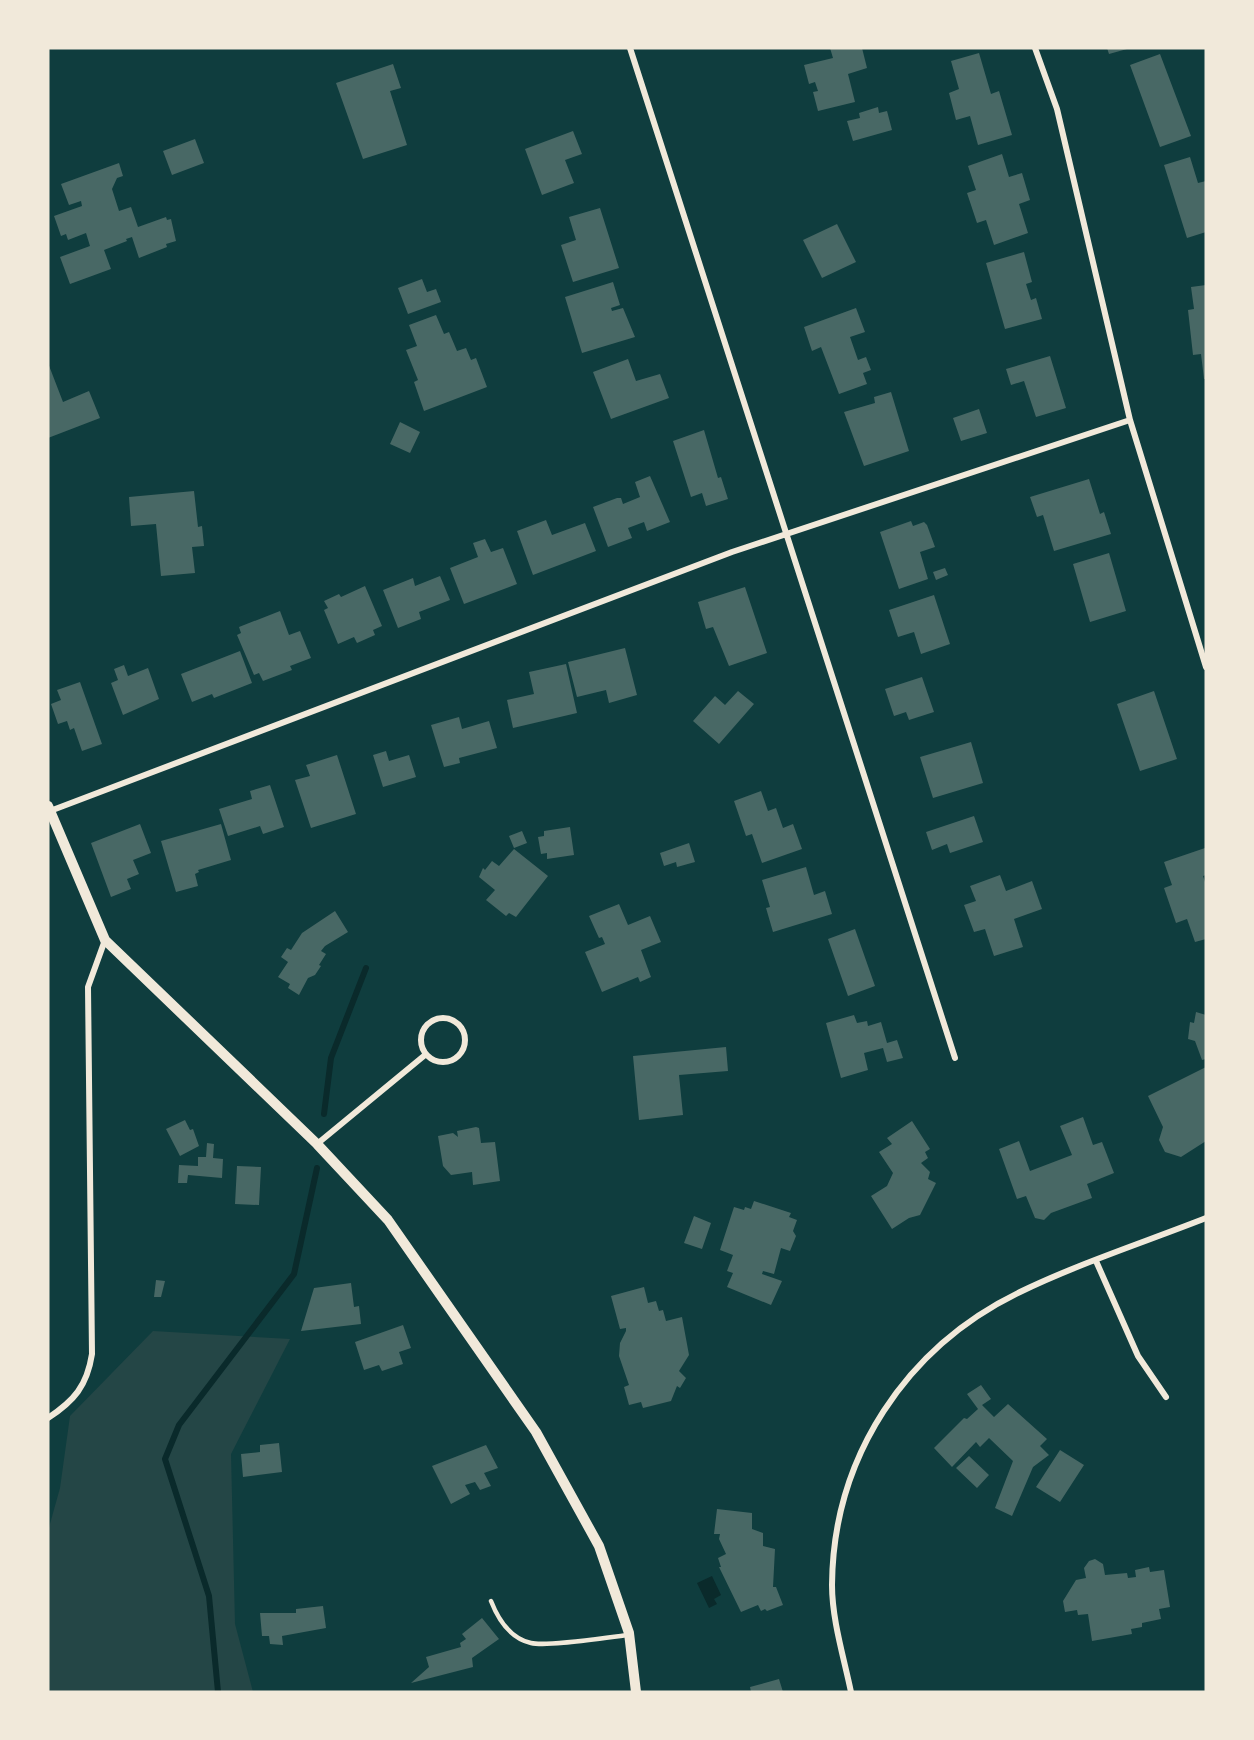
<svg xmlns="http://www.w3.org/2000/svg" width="1254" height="1740" viewBox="0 0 1254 1740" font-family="Bitter,serif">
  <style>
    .green { fill: #244646 }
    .water { fill: #0a2a2b }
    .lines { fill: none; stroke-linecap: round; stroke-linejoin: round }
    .stream { stroke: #0a2a2b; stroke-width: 6 }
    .building { fill: #486865 }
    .service { stroke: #f1e9da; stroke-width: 4.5 }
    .minor { stroke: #f1e9da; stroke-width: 6 }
    .tertiary { stroke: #f1e9da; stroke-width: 10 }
  </style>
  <rect width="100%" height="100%" fill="#0f3d3e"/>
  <path class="green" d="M153 1331 290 1339 231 1454 235 1624 253 1692H48V1531L60 1488 70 1416Z"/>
  <path class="water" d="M712 1576 721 1595 714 1599 717 1604 709 1608 697 1583Z"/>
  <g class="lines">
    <path class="stream" d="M324 1114 331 1058 366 968
      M218 1692 209 1596 165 1459 179 1425 294 1274 317 1168"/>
  </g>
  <path class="building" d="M830 48H862L867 68 848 74 855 102 818 111 813 92 818 91 815 82 809 84 804 65 833 58Z
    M1107 48H1127V49L1109 54Z
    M979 53 991 94 999 91 1012 135 978 145 970 116 956 120 949 93 959 89 951 61Z
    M1160 54 1191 136 1160 147 1130 65Z
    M393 64 401 88 390 91 407 145 363 159 336 83Z
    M878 107 879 113 887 111 892 130 853 141 847 121 860 118 859 113Z
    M573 131 582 154 565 160 574 183 542 195 525 149Z
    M195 139 204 163 172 175 163 151Z
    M1002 154 1009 177 1022 173 1030 200 1019 204 1028 233 994 245 986 220 977 223 967 193 976 190 968 166Z
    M1190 157 1198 183 1206 181V232L1187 238 1164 165Z
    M119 163 123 176 117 178 112 189 119 211 131 207 138 227 166 217 167 220 171 219 176 241 166 244 167 247 139 258 132 237 126 239 127 241 104 250 111 269 70 284 60 257 90 246 86 233 68 240 66 234 61 236 54 216 82 206 81 201 69 205 61 184Z
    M600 208 619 268 573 282 561 245 576 240 569 217Z
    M837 224 856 262 822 278 803 240Z
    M1024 252 1032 282 1026 284 1031 300 1036 298 1042 319 1005 329 986 263Z
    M422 279 427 292 436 289 441 302 408 314 398 288Z
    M613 282 620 305 611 308 612 311 623 308 635 337 582 353 565 297Z
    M1206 285V379H1204L1201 354 1193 355 1188 310 1194 309 1191 287Z
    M856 308 865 332 850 337 858 360 866 357 871 370 863 373 867 384 839 394 821 347 812 351 804 327Z
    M436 315 444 334 449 332 457 351 466 348 471 360 476 358 487 387 424 411 414 382 418 380 406 350 417 346 409 325Z
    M1050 356 1066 408 1036 417 1024 381 1011 385 1006 369Z
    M628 359 636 381 660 374 669 398 611 419 593 372Z
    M48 363 63 402 89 391 100 418 48 438Z
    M891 392 909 451 864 466 844 412 875 403 874 397Z
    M979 409 987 433 961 441 953 418Z
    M400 422 420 432 410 453 390 444Z
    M704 430 718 478 721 477 728 499 706 506 702 493 691 497 673 441Z
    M650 476 670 522 647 531 644 522 628 528 632 538 608 547 593 507 617 498H621L623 504 640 497 635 482Z
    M1089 479 1100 514 1104 512 1111 534 1054 551 1043 515 1037 517 1030 497Z
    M194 491 198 527 202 526 204 546 192 547 195 573 161 576 156 524 131 526 129 497Z
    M546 520 552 535 585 523 596 551 533 575 517 531Z
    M911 521 913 526 924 522 927 525 935 547 920 552 928 579 899 589 880 532Z
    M485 539 491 552 503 548 517 584 464 604 450 568 478 557 473 543Z
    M1109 553 1126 611 1090 622 1073 564Z
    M945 568 948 575 936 580 933 572Z
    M440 576 450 600 419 612 421 619 398 628 383 590 413 578 415 586Z
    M365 586 382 626 373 630 375 635 357 643 354 637 338 644 324 610 328 608 324 601 339 594 341 597Z
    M745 587 767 653 729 666 713 627 706 629 698 602Z
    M934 595 950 644 921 654 914 632 898 637 889 610Z
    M280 611 289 635 300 631 311 658 290 666 292 670 263 681 259 673 254 675 237 635 241 633 239 627Z
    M625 648 637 695 609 703 606 690 577 697 568 662Z
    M240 651 252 683 214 698 212 694 192 702 181 674Z
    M566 664 577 713 513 728 507 700 534 694 529 672Z
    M124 665 128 676 148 668 159 699 123 715 111 683 118 680 114 669Z
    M922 677 934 712 909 720 906 712 894 716 885 689Z
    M80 682 102 744 82 751 74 728 70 730 67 721 58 724 51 704 61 700 57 690Z
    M738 691 754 704 719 744 693 721 715 696 725 705Z
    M1154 691 1177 759 1140 771 1117 704Z
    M459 717 462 729 489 721 497 748 459 758 460 763 444 767 431 725Z
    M971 742 983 783 933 798 920 757Z
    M386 751 389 761 409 755 416 777 383 787 373 755Z
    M337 755 356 814 311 828 295 780 310 776 306 765Z
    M270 785 284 827 263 834 260 826 228 836 219 809 252 799 250 791Z
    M761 791 768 811 776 808 783 828 793 824 802 849 762 863 752 834 746 836 734 801Z
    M974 816 983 842 950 853 947 844 932 850 926 832Z
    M140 824 151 853 133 860 139 874 127 879 131 889 111 897 91 843Z
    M221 824 231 860 198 870 199 872 195 874 198 886 176 892 161 841Z
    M570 827 574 855 547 859V853L541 854 538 837 544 836V831Z
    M522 831 527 843 514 848 509 836Z
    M689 843 695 862 677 867 676 862 664 866 660 853Z
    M1205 848 1206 875 1203 876 1206 885V939L1195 942 1187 919 1176 923 1164 888 1172 885 1164 862Z
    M514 849 548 876 516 917 509 913 506 916 486 900 495 890 479 877 483 868 485 870 492 861 499 866Z
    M806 867 814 895 825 891 832 914 773 932 766 908 770 907 762 880Z
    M1000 875 1006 891 1032 881 1042 909 1014 919 1023 947 994 956 985 929 974 932 964 905 976 901 970 886Z
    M619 904 628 925 650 916 661 942 641 950 651 977 640 982 638 977 602 992 585 952 605 944 602 937 599 938 589 916Z
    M335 911 348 932 325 946 321 951 326 954 319 965 321 966 315 975 308 978 299 995 288 988 290 984 278 977 288 962 281 957 287 948 291 950 302 933Z
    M855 929 875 986 848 996 828 939Z
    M1196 1012 1206 1015V1059L1202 1060 1195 1041 1188 1039 1190 1022 1194 1023Z
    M854 1015 857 1023 867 1021 868 1026 881 1022 887 1043 897 1040 903 1058 887 1062 883 1048 864 1053 868 1070 841 1078 826 1023Z
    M726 1047 728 1071 679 1075 683 1115 639 1120 633 1056Z
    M1206 1067V1141L1181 1157 1165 1152 1159 1140 1163 1127 1148 1096Z
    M1083 1117 1093 1145 1102 1142 1114 1173 1087 1184 1092 1198 1051 1213 1044 1220 1035 1218 1026 1196 1017 1199 999 1149 1019 1141 1030 1171 1072 1155 1060 1126Z
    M185 1120 190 1130 193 1129 199 1146 180 1156 166 1129Z
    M912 1121 930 1149 925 1152 928 1158 921 1163 930 1172 928 1179 936 1183 920 1215 909 1218 892 1229 871 1196 887 1186 893 1173 879 1152 892 1144 887 1138Z
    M476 1127 479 1128 481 1143 495 1142 500 1181 473 1185 472 1172 451 1175 443 1166 438 1136 453 1133 458 1137 457 1131Z
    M207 1143 214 1144 213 1158 223 1159 222 1178 188 1175 187 1183H178L179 1165 198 1166V1157H206Z
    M237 1166 261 1167 259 1205 235 1204Z
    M754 1201 791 1213 789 1217 797 1220 793 1231 796 1236 790 1251 781 1248 774 1274 763 1271 762 1274 782 1281 771 1305 727 1287 733 1273 727 1271 733 1255 720 1250 734 1207 744 1210 745 1207 751 1209Z
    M694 1216 711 1223 702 1249 684 1243Z
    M156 1280 165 1281 161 1297H154Z
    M351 1283 354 1307 359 1306 361 1324 301 1331 314 1288Z
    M644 1287 648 1303 656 1301 659 1311 663 1310 666 1321 682 1317 689 1355 679 1371 686 1378 680 1388 677 1386 671 1401 643 1408 641 1402 629 1405 624 1387 629 1385 619 1356 620 1343 626 1331V1328L620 1329 611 1296Z
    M403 1325 411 1348 399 1352 403 1364 382 1371 379 1365 364 1370 355 1342Z
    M981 1385 991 1399 982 1405 994 1417 1008 1404 1047 1439 1040 1446 1049 1455 1033 1467 1012 1516 995 1508 1013 1461 989 1438 980 1447 976 1442 952 1467 934 1448 964 1418 967 1419 978 1409 967 1394Z
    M279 1443 282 1472 243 1477 241 1454 260 1452V1445Z
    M486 1445 498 1468 484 1473 491 1486 480 1490 475 1482 465 1485 470 1494 451 1504 432 1466Z
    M1060 1450 1084 1465 1060 1502 1036 1487Z
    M969 1456 989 1475 977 1488 956 1468Z
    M717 1509 752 1513V1529L763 1533V1546L775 1549 773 1587H776L783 1605 767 1611 765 1609 761 1611 758 1605 741 1612 719 1567H721L718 1558 726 1554 719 1539 720 1534H714Z
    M1095 1559 1103 1564 1105 1575 1127 1573 1128 1578 1136 1577 1135 1570 1149 1567 1150 1572 1164 1570 1170 1607 1159 1609 1161 1619 1142 1623V1627L1131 1629 1132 1634 1092 1641 1088 1614 1078 1615 1077 1610 1065 1612 1063 1601 1076 1580 1086 1578 1084 1568 1089 1561Z
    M323 1606 326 1628 282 1636 283 1645 270 1644 269 1636H262L260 1613H296V1609Z
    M482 1618 499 1639 472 1658 473 1667 411 1683 429 1667 426 1657 461 1647 460 1643 466 1639 462 1634Z
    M779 1679 783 1692H751L750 1687Z"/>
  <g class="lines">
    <path class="service" d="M491 1601C498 1619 509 1638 531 1643 548 1647 608 1637 629 1635"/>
    <path class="minor" d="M630 48 955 1058
      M1035 48 1057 109 1130 420 1206 667
      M50 811 732 552 1130 420
      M421 1040a22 22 0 1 1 44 0a22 22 0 1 1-44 0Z
      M317 1144 425 1055
      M1096 1261 1138 1356 1166 1397
      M48 1418C74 1401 87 1386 92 1354L88 987 105 940
      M851 1692C844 1658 832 1620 832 1585 833 1457 906 1347 1020 1292 1080 1263 1145 1242 1206 1218"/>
    <path class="tertiary" d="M48 806 105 940 317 1144 388 1220 536 1432 599 1546 629 1633 636 1692"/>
  </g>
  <rect width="1254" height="1740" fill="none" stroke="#f1e9da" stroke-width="99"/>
</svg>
